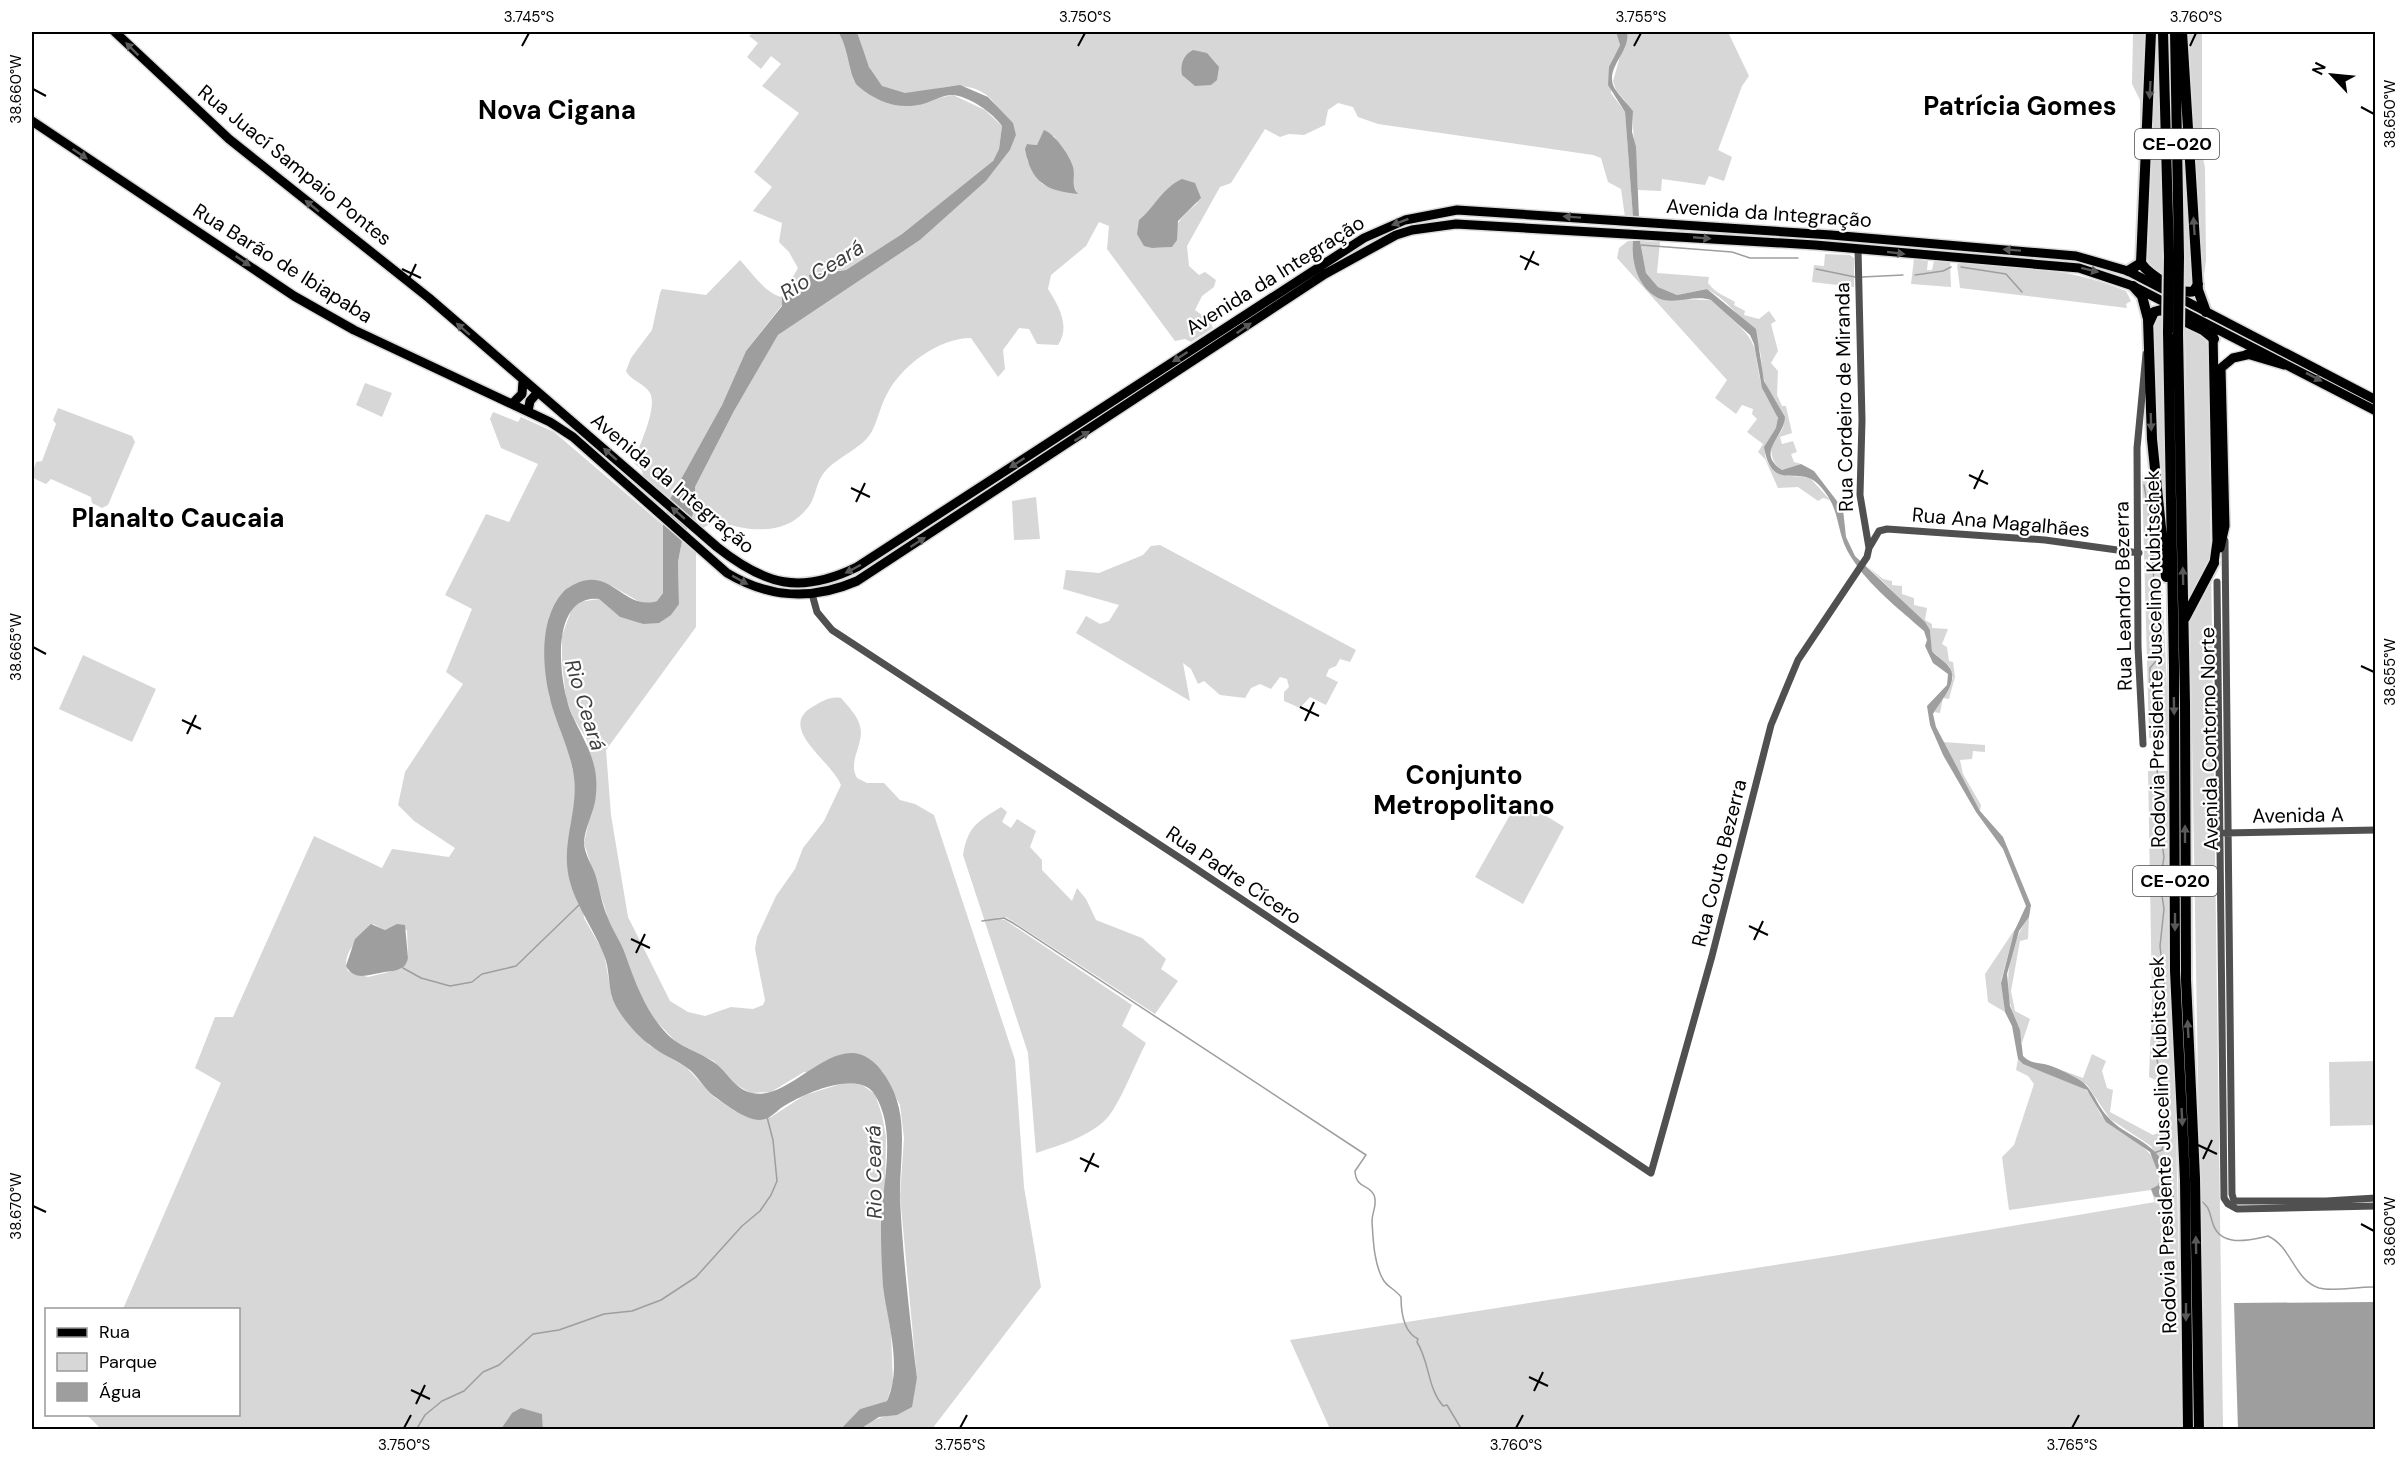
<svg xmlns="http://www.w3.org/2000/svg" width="2407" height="1461" viewBox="0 0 2407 1461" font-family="'DM Sans',sans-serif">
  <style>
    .green { fill: #d7d7d7; fill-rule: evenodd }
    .water { fill: #9e9e9e }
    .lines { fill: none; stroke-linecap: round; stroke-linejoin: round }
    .stream { stroke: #9e9e9e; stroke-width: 1.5 }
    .major-casing { stroke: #dbdbdb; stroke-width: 12 }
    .highway-casing { stroke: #dbdbdb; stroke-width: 14 }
    .minor { stroke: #505050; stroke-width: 7 }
    .major { stroke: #000; stroke-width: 9 }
    .highway { stroke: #000; stroke-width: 10 }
    .highway-bridge-casing { stroke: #dbdbdb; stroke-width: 14; stroke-linecap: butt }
    .highway-bridge { stroke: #000; stroke-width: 10 }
    .oneway { fill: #595959 }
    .ticks { fill: none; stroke: #000; stroke-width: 2 }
    .labels { text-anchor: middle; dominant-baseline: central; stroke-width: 4.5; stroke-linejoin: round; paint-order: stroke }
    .shield { fill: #fff; stroke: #4c4c4c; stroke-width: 1.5 }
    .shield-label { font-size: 18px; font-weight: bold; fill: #000 }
    .street-label { font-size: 20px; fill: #000; stroke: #fff }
    .water-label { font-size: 21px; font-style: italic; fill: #3f3f3f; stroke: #fff }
    .district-label { font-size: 26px; font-weight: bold; fill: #000; stroke: #fff }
    .neatline { fill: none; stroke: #000; stroke-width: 2 }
    .ticks-label { font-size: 15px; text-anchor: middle; fill: #000 }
  </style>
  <rect width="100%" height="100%" fill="#fff"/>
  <path class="green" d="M754 32H838L845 42 854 81C906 115 895 107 953 95L985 110 1002 126 999 149 993 161 981 171 902 234 846 270 818 272 806 286 796 287 746 351 722 405 670 499 643 477 642 470 634 463C638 446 658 409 650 393 644 383 631 381 626 371L631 358 652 330 660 293 662 289 706 295 740 260C753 274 763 291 781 297L798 268 789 252 779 242 782 223 753 211 772 187 754 172 799 113 762 86 781 64 771 56 761 69 747 57 758 43 749 36Z
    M857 32H1616L1620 45 1613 59 1611 93 1625 112 1633 217H1625L1621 189 1608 182 1601 158 1593 155 1378 124 1358 117 1353 107 1338 103 1328 110 1325 125 1304 135 1289 134 1280 137 1265 129 1231 183 1220 187 1187 246 1189 266 1199 275 1205 272 1216 280 1214 287 1202 296 1195 310 1210 321 1213 328 1191 342 1185 339 1175 341 1107 249 1109 226 1099 222 1086 246 1051 275 1048 289C1058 305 1071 326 1058 345L1037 344 1029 329 1019 328 1003 350 1005 369 998 377 971 338C939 338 901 366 887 394 880 406 878 421 871 433 860 450 836 457 823 474 816 484 816 494 811 503 789 538 747 532 715 520L702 529 691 519 695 509V487L734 411 778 335 920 240 986 181 1010 150 1016 135C1007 123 999 107 989 97 956 68 909 109 882 86 868 74 863 48 857 32ZM1054 136 1074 171 1073 185 1077 193 1042 184 1027 160V144L1037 145 1041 140ZM1198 202C1188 213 1172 221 1177 238L1172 247 1152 248 1139 220 1148 213Z
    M1627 32H1728L1749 76 1742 86 1718 150 1732 157 1724 181 1709 176 1705 185 1662 179 1661 191 1638 190C1637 163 1632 137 1633 111L1616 90 1613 81Z
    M2133 32H2202V153L2205 168 2206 260 2204 275 2194 291 2148 269 2142 243 2140 100 2132 84Z
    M1628 241H1633C1630 261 1637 275 1649 291L1682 299 1711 300C1720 305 1724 312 1731 318 1763 347 1752 350 1762 386 1765 398 1776 408 1778 419 1781 435 1752 444 1772 469 1781 479 1799 474 1811 479L1830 500 1823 498 1818 501 1798 487 1778 488 1765 459 1758 452 1763 444 1747 432 1757 419 1752 414 1753 409 1742 405 1736 414 1715 398 1727 380 1617 258 1619 248Z
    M1640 241 1660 242 1657 273 1709 277 1708 283C1716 294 1726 296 1735 302L1734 305 1745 311 1744 315 1759 319 1769 311 1776 321 1771 324 1778 351 1771 363 1778 371 1777 395 1782 406H1786L1792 433 1780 437 1782 444 1793 441 1797 452 1791 454 1794 462 1801 464 1782 470C1772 463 1771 455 1771 444 1800 416 1772 407 1764 379 1761 370 1762 360 1760 351 1754 328 1727 300 1707 289L1677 295 1658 287 1646 273Z
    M1825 254 1850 255 1854 258V287L1812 282 1814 265 1824 266Z
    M1914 259 1928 261 1927 270H1932L1934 261 1950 262 1951 287 1911 284Z
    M1960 262C2018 267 2072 268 2126 291L2131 301 2126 304 2127 308 1960 288 1957 265Z
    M2161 314C2177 321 2200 328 2208 345L2223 1429H2204L2185 332 2162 326 2166 526 2155 438 2154 320Z
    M365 383 392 393 382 417 356 405Z
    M58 408 132 436 135 442 108 505 102 508 92 503 91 497 51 479 46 484 35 479 32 474 36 462 42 461 56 424 53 420Z
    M493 412 518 422 521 417 554 432 663 525V593L657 601 646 604 638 601 612 586H572L564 590 550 614 545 640 549 697 564 733 575 780 584 918 604 953 612 998 649 1045 687 1068 714 1097 735 1111 753 1118 771 1117 805 1095 847 1082 862 1085 875 1094 882 1115 886 1137 883 1285 891 1332 893 1382 887 1401 860 1409 841 1430 543 1429 542 1414 512 1413 501 1430H102L87 1415 238 1414V1310L123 1309 221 1083 195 1068 215 1017H233L314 836 382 868 392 849 449 857 455 848 414 821 398 805 405 772 463 684 446 672 472 609 445 595 486 514 509 522 538 464 501 448 490 419ZM373 924 385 930 392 927 407 930 408 958 401 969 368 977 348 971C340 953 362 935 373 924Z
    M2142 475 2149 480 2161 559 2169 733 2165 737 2149 738Z
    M1036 497 1040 539 1014 540 1012 501Z
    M682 541 696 553V627L606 750 611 815 628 917 670 1001 688 1012 705 1016 731 1007 753 1009 763 1005 765 1000 755 949 757 937 776 896 795 869 803 848 824 821 841 785C831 760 775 727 814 706 822 701 831 696 841 698 847 705 858 716 860 726 865 744 847 761 857 778L867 783H884L900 800 915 804 934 815 1015 1060 1024 1187 1041 1287 932 1429H860C875 1415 894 1417 911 1407L917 1378 900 1196 904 1138 900 1105 882 1071 804 1072 771 1092 751 1093 731 1082 714 1061 681 1047 656 1021 641 996 608 918 584 843 588 825 587 740 573 717 566 698 562 664V636L572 608 579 602 599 599 620 617 643 624 679 604 678 562Z
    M1160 545 1356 650 1350 662 1340 659 1336 666 1329 669 1326 676 1338 682 1326 705 1310 697 1300 708 1284 701V692L1289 687 1287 679 1280 677 1271 689 1260 684 1251 688 1245 698 1220 695 1204 681 1198 684 1191 669 1183 663 1190 701 1076 633 1086 616 1100 624 1109 621 1119 605 1063 589 1066 570 1099 573 1143 555 1151 546Z
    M1867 566 1883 579 1892 581V585L1902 586V594L1914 598V605L1927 608 1925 620 1932 624V628L1948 629 1942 644 1947 647 1949 661 1953 662 1955 677 1949 699 1943 698 1940 713 1934 712 1953 678 1949 666 1932 651 1930 630 1924 622Z
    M83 655 156 689 132 742 59 709Z
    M1943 742 1985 745V752L1973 751 1972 759 1960 760 1963 774 1981 805 1980 811Z
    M2148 771H2169L2182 1429H1330L1290 1340 1833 1256 2155 1202 2151 1190 2009 1210 2002 1157 2014 1145 2034 1084 2028 1076 2016 1070 2018 1059 2023 1064C2037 1069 2078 1082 2087 1091 2094 1097 2096 1107 2101 1115 2119 1138 2168 1149 2158 1185L2154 1187 2163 1201 2174 1196 2164 1189 2167 1177 2151 1146 2110 1119 2087 1085 2048 1065 2083 1078 2092 1054 2106 1061 2102 1071 2107 1088 2113 1090 2110 1112 2153 1135 2162 1131 2164 1124 2158 1081 2149 1077 2152 999Z
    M1519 799 1564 827 1523 904 1475 877Z
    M1001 807 1007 812 1002 822 1011 828 1017 819 1036 831 1030 847 1042 860V870L1072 901 1077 888 1086 899 1096 920 1142 938 1166 959 1161 969 1178 981 1155 1014 1006 917 996 918 1005 920 1132 1005 1122 1026 1146 1043C1135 1064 1126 1089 1113 1110 1099 1134 1061 1145 1036 1153L1028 1053 963 855C968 826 977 822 1001 807Z
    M2023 917 2014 932 2001 981 2005 1012 1988 1002 1985 974Z
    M2029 917 2028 939 2020 941 2011 991 2015 1011 2030 1019 2022 1043C2020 1030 2014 1020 2011 1007 2004 977 2010 942 2029 917Z
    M2375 1061V1125L2330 1126 2329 1062Z"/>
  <path class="water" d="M838 32H857L869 67 882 86 905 93 960 85 988 97 1013 123 1016 135 1010 150 986 181 920 240 778 335 734 411 695 487V509L682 541 678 562 679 604 671 615 659 623 643 624 620 617 599 599C547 594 559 688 573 717 587 747 601 765 595 802 592 815 585 829 584 842 584 854 593 866 596 877 600 891 602 905 608 918 612 929 619 939 624 951 633 976 641 1000 657 1022 676 1048 688 1046 712 1061 727 1070 733 1089 752 1093 796 1103 844 1011 886 1077 911 1116 899 1156 900 1199 903 1259 910 1319 917 1378L912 1407 897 1415 879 1417 860 1429H841L860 1409 887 1401C903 1366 887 1321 883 1286 882 1268 881 1250 881 1233 880 1190 899 1134 875 1095 859 1068 803 1094 784 1106 776 1111 770 1120 759 1120 745 1119 729 1107 718 1099 706 1092 700 1079 690 1070 677 1060 662 1055 650 1045 636 1035 620 1016 613 1000 608 987 610 969 604 955 592 924 569 898 567 864 565 835 578 806 574 777 570 749 557 726 550 699 542 666 539 619 563 592 566 588 572 586 577 583 612 568 624 611 657 601L663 593V525L670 499 722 405 746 351 782 306V297L796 287 806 286 810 280 809 275 846 270 902 234 993 161 999 149 1002 126C993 113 969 96 952 95 944 95 934 100 926 103 901 111 878 103 858 86 849 78 849 47 838 32Z
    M1616 32H1627C1631 52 1603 69 1615 89 1620 97 1628 104 1633 111L1632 132 1636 147 1639 218 1633 217 1625 112 1608 85 1609 67 1620 45Z
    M1193 50 1207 53 1219 67 1217 80 1211 85 1195 86 1182 75C1180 65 1183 55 1193 50Z
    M1044 130C1055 134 1070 156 1073 167 1076 177 1070 185 1078 194 1046 191 1031 182 1025 149L1027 144 1037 145Z
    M1182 179 1195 183 1201 198 1178 221 1177 240 1172 247 1152 248 1144 246 1137 234 1139 220C1155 207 1162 188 1182 179Z
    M1633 241H1640L1646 273 1658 287 1677 295 1707 289 1756 329 1764 381 1785 417C1784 438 1755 452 1782 470L1801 464 1814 471 1843 509 1846 537 1855 556 1925 622 1930 630 1932 651C1937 657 1945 661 1949 667 1960 681 1940 701 1933 714L1936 727 1980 811 2003 837 2031 905 2029 917 2019 931 2007 974 2010 1006 2020 1030 2023 1056C2030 1063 2035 1062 2044 1064 2054 1066 2069 1074 2078 1079 2093 1088 2095 1102 2106 1115 2128 1142 2173 1143 2164 1188L2174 1196V1203H2168L2154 1196 2151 1189 2158 1185 2160 1178 2150 1152 2106 1122 2087 1090 2023 1064 2018 1059 2012 1026 2005 1012 2001 983 2014 932 2026 906 2003 849 1976 812 1943 755 1930 725 1927 706 1947 685 1948 674 1933 663 1925 646 1927 640 1924 631C1898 608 1869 586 1851 557 1834 531 1843 509 1818 484 1798 464 1772 494 1764 447L1776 428 1778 418 1762 388 1754 344 1750 335 1711 300C1696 295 1679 303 1664 300 1640 294 1630 262 1633 241Z
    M371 924 385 930 397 924 405 925 408 958C405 973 392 970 380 973 368 975 354 981 346 966L355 939Z
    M2375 1302V1429H2238L2234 1303Z
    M521 1408 542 1414 543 1429H501L512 1413Z"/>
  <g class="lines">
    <path class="stream" d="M1641 245 1732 252 1750 258H1798
      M1961 267 2006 274 2022 292
      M1816 269 1855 277
      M1915 275 1943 271 1951 267
      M1862 277 1903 275
      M2144 485 2151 525 2156 625 2154 642 2157 648 2156 661 2150 668V683L2159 736
      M982 921 1004 918 1013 923 1366 1155 1355 1171C1356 1189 1369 1184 1374 1195 1378 1205 1372 1211 1372 1221 1373 1239 1374 1266 1384 1281 1388 1287 1396 1290 1401 1297 1401 1312 1404 1332 1418 1339L1417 1342C1430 1363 1427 1387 1443 1406L1447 1405 1462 1430
      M403 968 421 978 450 986 472 982 482 974 516 966 579 905
      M2154 1153 2162 1150 2168 1127 2157 1059 2165 989 2160 946 2164 909 2160 882 2164 857 2159 823 2157 764 2160 745
      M2200 1200C2210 1207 2209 1212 2213 1224 2221 1248 2250 1240 2268 1236 2292 1247 2294 1280 2319 1288 2336 1292 2358 1286 2376 1287
      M416 1430 425 1415 442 1401 464 1391 483 1372 499 1365 533 1334 559 1330 604 1314 632 1311 661 1300 696 1277 742 1226 760 1211 771 1195 777 1181 773 1140 767 1117"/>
    <defs>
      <path id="major" d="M115 32 229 139 429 298 717 547C765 585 800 595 857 567L1364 238 1405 220 1457 210 1831 235 2076 256 2128 271 2376 400
        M32 121 294 296 354 330 550 422 573 437 727 573C769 598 811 601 857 581L1325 274 1396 235 1412 230 1456 224 1815 245 2079 268 2133 286 2376 411
        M2213 332 2217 541 2214 563
        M2247 354 2284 365
        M2221 368 2233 358 2251 354
        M512 404 522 394 523 381
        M528 411 530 401 538 392
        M2220 548 2225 526 2221 368"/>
      <path id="highway" d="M2151 32 2141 263C2148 274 2181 296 2194 291L2198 284
        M2163 32 2169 256
        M2175 32 2179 257
        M2182 32 2198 290 2206 312
        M2128 271 2141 263
        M2133 286 2142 296 2148 319 2152 439 2166 577
        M2149 323 2154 312 2161 310 2203 330 2214 339
        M2168 332 2174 667 2175 971 2185 1180 2188 1430
        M2178 334 2185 703 2186 980 2195 1178 2199 1430
        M2185 618 2214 563"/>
    </defs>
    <use href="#major" class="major-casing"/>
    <use href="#highway" class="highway-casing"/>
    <path class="minor" d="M2225 541 2232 1194 2234 1201
      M1869 548 1879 531 1887 529 2045 540 2139 553
      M2217 582 2224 1198 2228 1204 2237 1209 2376 1206
      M812 594 817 612 832 630 1186 862 1651 1173 1712 956 1771 725 1798 660 1867 557 1869 548 1860 495 1862 420 1858 249
      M2143 744 2138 647 2137 448 2146 354
      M2225 833 2376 830
      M2234 1201H2326L2376 1198"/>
    <use href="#major" class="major"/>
    <use href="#highway" class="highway"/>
    <defs>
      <path id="highway-bridge" d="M2168 332 2169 256
        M2178 334 2179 257"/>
    </defs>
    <use href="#highway-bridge" class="highway-bridge-casing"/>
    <use href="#highway-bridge" class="highway-bridge"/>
  </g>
  <defs><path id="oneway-solid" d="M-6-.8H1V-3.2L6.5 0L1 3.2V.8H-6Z" transform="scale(1.5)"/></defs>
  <g class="oneway">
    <use href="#oneway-solid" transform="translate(132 49) rotate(-135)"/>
    <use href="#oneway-solid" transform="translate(2150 90) rotate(93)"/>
    <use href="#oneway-solid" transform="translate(80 154) rotate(34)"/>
    <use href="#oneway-solid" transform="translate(312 206) rotate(-141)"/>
    <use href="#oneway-solid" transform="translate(1572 217) rotate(-176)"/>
    <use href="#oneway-solid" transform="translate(1400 222) rotate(159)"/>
    <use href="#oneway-solid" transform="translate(2194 226) rotate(-94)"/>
    <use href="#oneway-solid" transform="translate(1702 238) rotate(5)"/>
    <use href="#oneway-solid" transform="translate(2012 250) rotate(-176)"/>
    <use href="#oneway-solid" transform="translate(1896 253) rotate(7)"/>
    <use href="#oneway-solid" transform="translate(243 261) rotate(34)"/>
    <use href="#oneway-solid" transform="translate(2090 270) rotate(14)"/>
    <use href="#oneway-solid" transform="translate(1244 328) rotate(-35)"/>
    <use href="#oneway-solid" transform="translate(463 329) rotate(-139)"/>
    <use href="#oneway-solid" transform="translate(1180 357) rotate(147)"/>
    <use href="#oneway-solid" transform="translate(2314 377) rotate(27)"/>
    <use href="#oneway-solid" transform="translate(2151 422) rotate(88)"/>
    <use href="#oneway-solid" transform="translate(1082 436) rotate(-33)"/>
    <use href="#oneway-solid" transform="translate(610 454) rotate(-139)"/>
    <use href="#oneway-solid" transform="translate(1017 463) rotate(147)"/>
    <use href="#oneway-solid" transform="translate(678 513) rotate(-139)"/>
    <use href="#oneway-solid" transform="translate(918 542) rotate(-33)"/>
    <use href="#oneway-solid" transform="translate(853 569) rotate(152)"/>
    <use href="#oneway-solid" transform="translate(2183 576) rotate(-91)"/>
    <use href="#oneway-solid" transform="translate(740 580) rotate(29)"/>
    <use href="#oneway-solid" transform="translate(2174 706) rotate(89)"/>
    <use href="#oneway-solid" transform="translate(2185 834) rotate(-90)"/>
    <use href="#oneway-solid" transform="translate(2175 922) rotate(90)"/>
    <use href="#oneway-solid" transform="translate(2188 1029) rotate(-93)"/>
    <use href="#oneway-solid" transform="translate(2182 1117) rotate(87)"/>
    <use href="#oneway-solid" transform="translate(2196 1245) rotate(-91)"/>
    <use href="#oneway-solid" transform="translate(2186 1312) rotate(90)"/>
  </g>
  <path class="ticks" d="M522 46 529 33M1078 46 1085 33M1634 46 1641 33M2190 46 2196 33M33 89 46 96M2361 107 2374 114M1520 256 1539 265M402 269 421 278M1525 270 1534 251M407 283 416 264M1969 475 1988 484M851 488 870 497M1974 489 1983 470M856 502 865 483M33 647 46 654M2361 666 2374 672M1300 707 1319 716M182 720 201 729M1305 721 1314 702M187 734 196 715M1749 926 1768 935M631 939 650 948M1754 940 1763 921M636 953 645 934M2198 1145 2217 1154M1080 1158 1099 1167M2203 1159 2212 1140M1085 1172 1094 1153M33 1206 46 1212M2361 1224 2374 1231M1529 1377 1548 1386M411 1390 430 1399M1534 1391 1543 1372M416 1404 425 1385M404 1428 411 1415M960 1428 967 1415M1516 1428 1523 1415M2072 1428 2079 1415"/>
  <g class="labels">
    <g class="shield">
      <rect x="2135" y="129" width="84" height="30" rx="4.5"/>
      <rect x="2133" y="866" width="84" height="30" rx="4.5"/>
    </g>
    <g class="shield-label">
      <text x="2177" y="144">CE-020</text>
      <text x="2175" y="881">CE-020</text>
    </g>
    <g class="street-label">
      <text transform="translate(295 165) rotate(39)">Rua Juací Sampaio Pontes</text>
      <text transform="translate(1769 213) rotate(4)">Avenida da Integração</text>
      <text transform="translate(283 263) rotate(32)">Rua Barão de Ibiapaba</text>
      <text transform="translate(1275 275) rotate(-32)">Avenida da Integração</text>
      <text transform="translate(1844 397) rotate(-91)">Rua Cordeiro de Miranda</text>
      <text transform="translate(673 483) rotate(40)">Avenida da Integração</text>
      <text transform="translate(2001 522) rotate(5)">Rua Ana Magalhães</text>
      <text transform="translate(2123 596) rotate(-91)">Rua Leandro Bezerra</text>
      <text transform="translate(2155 659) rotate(-91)">Rodovia Presidente Juscelino Kubitschek</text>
      <text transform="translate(2209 739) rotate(-91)">Avenida Contorno Norte</text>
      <text transform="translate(2298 815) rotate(-1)">Avenida A</text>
      <text transform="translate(1719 863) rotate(-76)">Rua Couto Bezerra</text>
      <text transform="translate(1234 875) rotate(34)">Rua Padre Cícero</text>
      <text transform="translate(2163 1145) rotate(-92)">Rodovia Presidente Juscelino Kubitschek</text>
    </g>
    <g class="water-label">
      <text transform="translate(822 270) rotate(-32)">Rio Ceará</text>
      <text transform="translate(585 705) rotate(73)">Rio Ceará</text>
      <text transform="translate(874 1172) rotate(-91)">Rio Ceará</text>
    </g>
    <g class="district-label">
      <text x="2020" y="106">Patrícia Gomes</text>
      <text x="557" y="110">Nova Cigana</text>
      <text x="178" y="518">Planalto Caucaia</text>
      <text x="1464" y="775">Conjunto<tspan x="1464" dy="30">Metropolitano</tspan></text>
    </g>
  </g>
  <rect width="2407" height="1461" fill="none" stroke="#ffffff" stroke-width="66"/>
  <rect x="45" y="1308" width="195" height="108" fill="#ffffff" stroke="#999999" stroke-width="1.5"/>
  <rect x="57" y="1328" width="30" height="9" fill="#000000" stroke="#999999" stroke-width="1.5"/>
  <text x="99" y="1338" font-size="18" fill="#000000">Rua</text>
  <rect x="57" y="1353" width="30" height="18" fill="#d7d7d7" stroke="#999999" stroke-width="1.5"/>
  <text x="99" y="1368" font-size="18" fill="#000000">Parque</text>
  <rect x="57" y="1383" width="30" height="18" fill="#9e9e9e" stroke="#999999" stroke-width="1.5"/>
  <text x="99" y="1398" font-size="18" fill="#000000">Água</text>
  <g transform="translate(2332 75) rotate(296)" stroke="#ffffff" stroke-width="4.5" paint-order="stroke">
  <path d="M0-4.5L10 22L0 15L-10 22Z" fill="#000000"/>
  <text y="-9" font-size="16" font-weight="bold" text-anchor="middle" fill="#000000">N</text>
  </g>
  <rect x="33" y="33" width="2341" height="1395" class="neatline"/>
  <g class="ticks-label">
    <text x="529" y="22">3.745°S</text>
    <text x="1085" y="22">3.750°S</text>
    <text x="1641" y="22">3.755°S</text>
    <text x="2196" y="22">3.760°S</text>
    <text transform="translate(16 89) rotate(-90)" y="5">38.660°W</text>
    <text transform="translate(2390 114) rotate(-90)" y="5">38.650°W</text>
    <text transform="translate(16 647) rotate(-90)" y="5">38.665°W</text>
    <text transform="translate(2390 672) rotate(-90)" y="5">38.655°W</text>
    <text transform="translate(16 1206) rotate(-90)" y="5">38.670°W</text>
    <text transform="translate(2390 1231) rotate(-90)" y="5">38.660°W</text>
    <text x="404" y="1450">3.750°S</text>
    <text x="960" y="1450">3.755°S</text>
    <text x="1516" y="1450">3.760°S</text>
    <text x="2072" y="1450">3.765°S</text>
  </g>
</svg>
